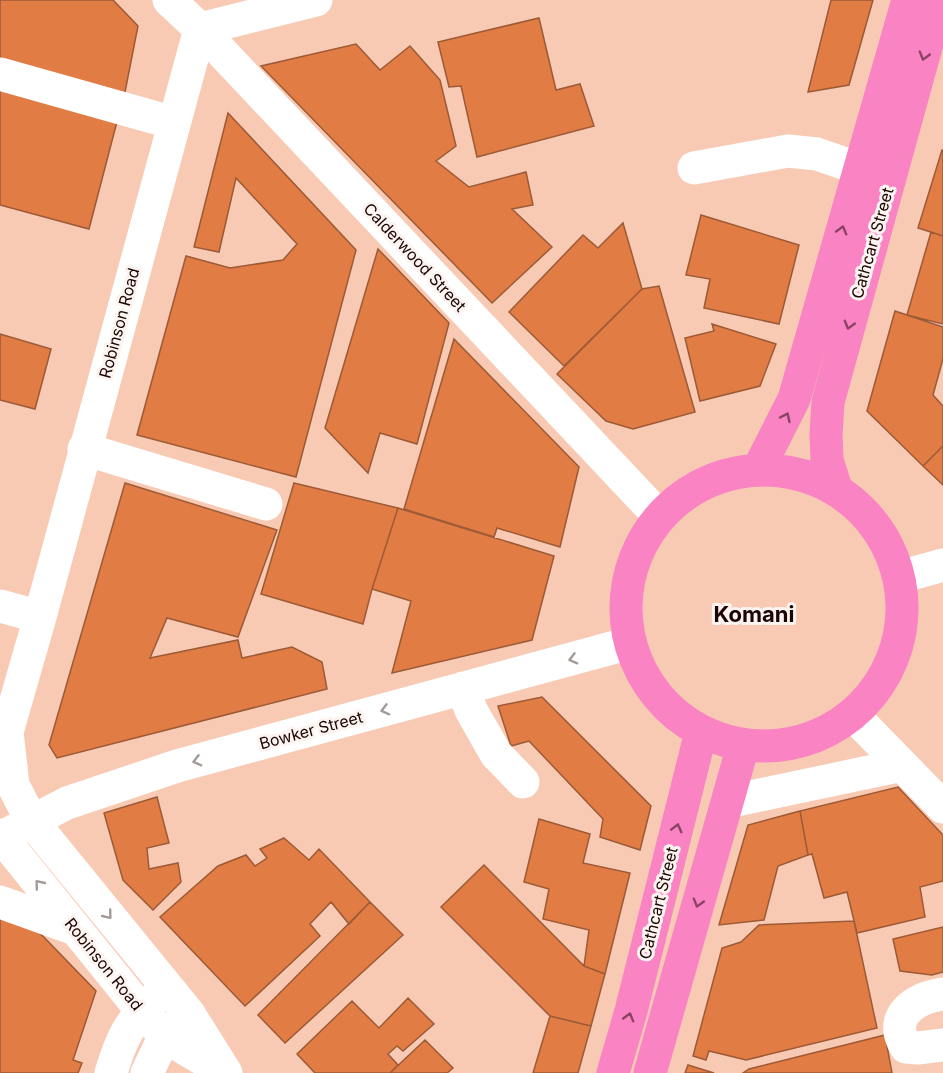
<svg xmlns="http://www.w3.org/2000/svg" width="943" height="1073" viewBox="0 0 943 1073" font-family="Inter,sans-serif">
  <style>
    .building { fill: #e17c44; stroke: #9c5a36; stroke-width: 1.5 }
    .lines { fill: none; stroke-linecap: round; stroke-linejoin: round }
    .minor { stroke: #fff; stroke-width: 33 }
    .highway { stroke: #f983c3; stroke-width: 33 }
    .oneway { stroke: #8a4462 }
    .oneway2 { stroke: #a49b99 }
    .labels { text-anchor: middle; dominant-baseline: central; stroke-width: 6; stroke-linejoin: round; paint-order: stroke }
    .street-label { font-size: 16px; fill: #1c0400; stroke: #fcf4f0 }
    .district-label { font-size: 22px; font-weight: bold; fill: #1c0400; stroke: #fcf4f0 }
  </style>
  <rect width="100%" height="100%" fill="#f8cab3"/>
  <path class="building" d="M0 0H113L138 26 124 97 0 63Z
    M831 0H873L849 85 808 92Z
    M539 18 556 90 580 84 594 126 477 157 461 86 449 87 438 42Z
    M356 44 380 70 410 46 440 80 456 146 436 161 469 187 526 172 533 205 512 209 552 247 492 303 261 66Z
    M0 82 119 114 89 229 0 205Z
    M228 113 356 250 296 477 137 435 186 256 230 268 283 260 297 244 236 178 219 252 194 247Z
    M942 150H943V236L918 228Z
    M701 215 799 245 779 324 704 308 710 279 686 275Z
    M623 223 642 289 564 366 509 312 583 235 598 248Z
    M931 232 943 236V324L907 315Z
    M378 249 449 323 417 444 380 433 368 473 325 428Z
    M659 286 695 412 633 429 606 421 557 374 642 289Z
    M895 311 943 327V359L933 395 943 406V446L923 466 867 411Z
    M712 324 776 344 760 386 700 401 685 338 714 331Z
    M0 334 51 349 35 409 0 400Z
    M454 339 579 467 560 547 497 528 494 537 404 509Z
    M943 446V485L923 466Z
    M125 483 277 530 238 637 167 618 150 658 238 640 242 658 292 647 322 662 327 689 57 758 49 745Z
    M294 483 398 508 372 589 363 624 261 594Z
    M398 508 554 556 532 640 392 673 411 601 372 589Z
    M542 697 651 806 640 850 600 837 603 819 529 741 511 746 498 706Z
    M898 787 943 835V881L920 887 925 917 857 933 847 892 824 898 812 854 808 855 800 811Z
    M157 797 169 843 147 848 149 869 178 863 181 882 153 910 123 880 104 813Z
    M800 811 808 855 778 866 764 920 719 925 748 825Z
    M539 819 590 834 583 863 630 873 605 974 584 966 589 930 543 919 549 889 524 882Z
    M284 838 309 860 319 849 370 902 349 924 331 902 310 924 320 936 245 1006 160 917 218 866 246 855 255 866 267 858 260 849Z
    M484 865 584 966 605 974 591 1026 550 1016 441 907Z
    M370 902 403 935 285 1043 258 1015Z
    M0 919 34 927 96 991 73 1060 82 1063 78 1073H0Z
    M854 921 877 1028 746 1060 709 1051 706 1060 693 1056 722 948 741 942 759 925Z
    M943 927V972L932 975 900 971 893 939Z
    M408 998 434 1024 403 1051 397 1046 388 1054 398 1065 390 1073H315L297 1054 352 1001 379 1028Z
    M550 1016 591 1026 578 1073H533Z
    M885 1035 892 1073H743L749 1069Z
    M425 1040 453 1068 447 1073H390Z
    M688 1065 714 1073H685Z"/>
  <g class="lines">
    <path class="minor" d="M169 0 200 29 659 516
      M0 74 174 123
      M694 168 788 151 817 154 860 169
      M84 449 266 504
      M900 577 943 565
      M0 606 40 617
      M463 688 471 710 496 754 523 782
      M853 715 943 807
      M7 732 13 785 31 820 189 1014 226 1073
      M0 744 7 732 40 617 200 29 316 0
      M727 802 902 765
      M0 835 142 1011 167 1038 221 1070
      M0 838 67 803 177 766 630 643
      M0 902 75 929
      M943 994C914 998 887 1017 906 1047L918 1048 943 1045
      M111 1073C122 1036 129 1023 157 996
      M147 1073 159 1048 181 1022"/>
    <path class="highway" d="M759 468 794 399 908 0
      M626 608a138 138 0 1 1 276 0a138 138 0 1 1-276 0Z
      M836 489 827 460 826 434 828 402 939 0
      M613 1073 631 1011 701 732
      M650 1073 743 746"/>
  </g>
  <defs><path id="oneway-chevron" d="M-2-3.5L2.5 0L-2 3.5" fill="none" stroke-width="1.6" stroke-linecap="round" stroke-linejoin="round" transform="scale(1.5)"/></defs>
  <g class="oneway">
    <use href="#oneway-chevron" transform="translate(924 56) rotate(106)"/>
    <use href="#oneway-chevron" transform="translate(842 230) rotate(-74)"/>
    <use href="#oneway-chevron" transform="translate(849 325) rotate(106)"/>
    <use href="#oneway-chevron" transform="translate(786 417) rotate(-65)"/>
    <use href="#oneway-chevron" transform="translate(677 828) rotate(-76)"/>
    <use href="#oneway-chevron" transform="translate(698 903) rotate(106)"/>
    <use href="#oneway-chevron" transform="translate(629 1017) rotate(-74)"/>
  </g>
  <g class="oneway2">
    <use href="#oneway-chevron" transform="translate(573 659) rotate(165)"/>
    <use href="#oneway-chevron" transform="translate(385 710) rotate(165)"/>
    <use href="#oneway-chevron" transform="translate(197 761) rotate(165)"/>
    <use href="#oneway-chevron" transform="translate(39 884) rotate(-129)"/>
    <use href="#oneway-chevron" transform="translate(108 915) rotate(51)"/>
  </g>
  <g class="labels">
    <g class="street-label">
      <text transform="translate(872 243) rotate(-74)">Cathcart Street</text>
      <text transform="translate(415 257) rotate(47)">Calderwood Street</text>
      <text transform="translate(119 323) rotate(-75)">Robinson Road</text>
      <text transform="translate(311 730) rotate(-15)">Bowker Street</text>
      <text transform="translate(658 903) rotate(-76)">Cathcart Street</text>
      <text transform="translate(104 964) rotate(51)">Robinson Road</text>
    </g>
    <g class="district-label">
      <text x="754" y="614">Komani</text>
    </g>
  </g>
</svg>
